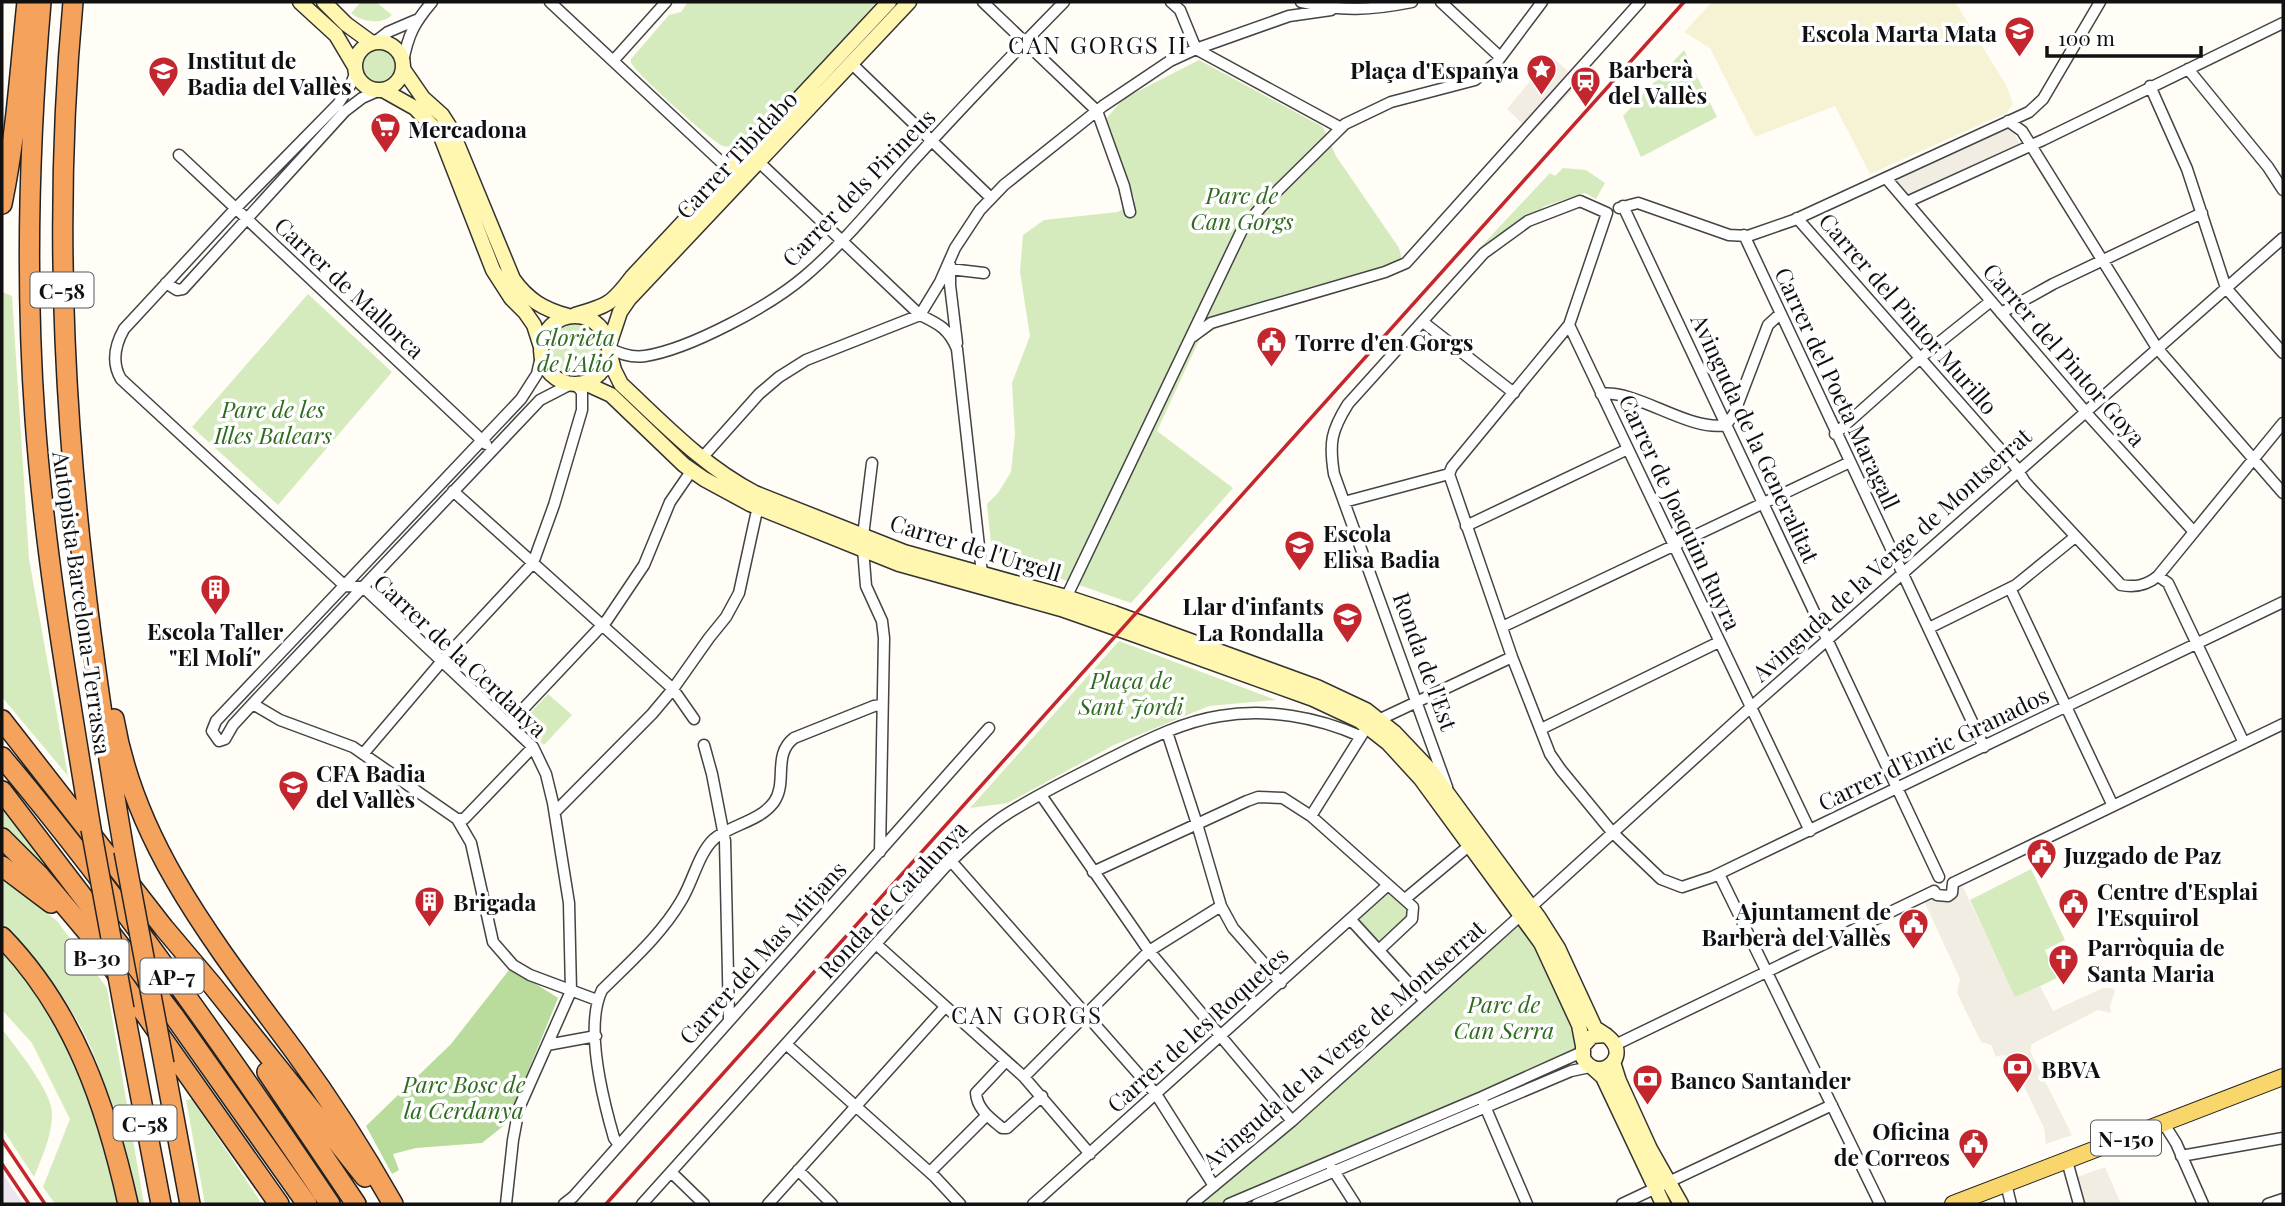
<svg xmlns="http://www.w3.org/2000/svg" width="2285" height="1206" viewBox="0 0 2285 1206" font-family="'Playfair Display',serif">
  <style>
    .industrial { fill: #eee6ef }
    .farmland { fill: #f6f3d4 }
    .green { fill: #d5ebbd }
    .forest { fill: #b9dc9c }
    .plaza { fill: #f1ede2 }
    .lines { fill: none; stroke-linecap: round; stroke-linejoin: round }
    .street-casing { stroke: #444; stroke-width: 13 }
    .secondary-casing { stroke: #333; stroke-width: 17 }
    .primary-casing { stroke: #222; stroke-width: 18 }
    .highway-casing { stroke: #222; stroke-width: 22 }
    .street { stroke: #fff; stroke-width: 10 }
    .secondary { stroke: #fff6b0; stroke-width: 14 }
    .primary { stroke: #f9d66b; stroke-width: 16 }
    .highway { stroke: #f5a25d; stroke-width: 19 }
    .rail { stroke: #c4262e; stroke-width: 3.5 }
    .highway-bridge-casing { stroke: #222; stroke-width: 22; stroke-linecap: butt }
    .highway-bridge { stroke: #f5a25d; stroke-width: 19 }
    .labels { text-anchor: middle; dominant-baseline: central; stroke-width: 7; stroke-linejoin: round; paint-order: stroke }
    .shield { fill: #fff; stroke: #585858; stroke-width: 2 }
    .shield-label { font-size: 21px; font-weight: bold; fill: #111 }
    .poi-label { font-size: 23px; font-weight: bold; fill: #111; stroke: #fff; text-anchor: start }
    .street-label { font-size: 23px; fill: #111; stroke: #fff }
    .park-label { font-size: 23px; font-style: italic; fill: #2f6b1f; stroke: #fff }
    .neighbourhood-label { font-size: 24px; letter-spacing: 2px; fill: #111; stroke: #fff }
  </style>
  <rect width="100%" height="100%" fill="#fffdf5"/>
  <path class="industrial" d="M2 1172 17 1195 24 1204H2Z"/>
  <path class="farmland" d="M1712 2H1955L2006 85 2013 104 2006 113 1870 174 1835 106 1755 137 1710 48 1684 32Z"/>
  <path class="green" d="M361 2H376L392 15C382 25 361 22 351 13Z
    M688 2H877L745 144C739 146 730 148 723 146 711 141 638 75 631 63V59L669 15 681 12Z
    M1684 50 1717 117 1641 157 1623 116Z
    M363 66a16 16 0 1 1 32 0a16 16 0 1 1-32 0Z
    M1199 60 1323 127 1336 156 1399 248 1405 270 1227 322 1200 338 1157 431 1233 488 1131 603 992 555 987 504 998 493 1011 472 1015 434 1012 383 1030 336 1020 272 1023 235 1044 220 1118 212 1135 201 1106 119 1123 99Z
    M1563 168 1586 170 1605 183 1596 199 1585 193 1545 206 1477 257 1474 254 1550 173 1555 176Z
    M2 292 12 296 29 559 68 776 2 697Z
    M308 294 392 372 278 505 192 427Z
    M547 349a28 28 0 1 1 56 0a28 28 0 1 1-56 0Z
    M1119 641 1276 700 1209 706 1114 745 1008 803 970 808Z
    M548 694 572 715 544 745 520 724Z
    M2 809 67 891 63 894 2 830Z
    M2031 869 2065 940 2045 950 2057 978 2015 998 1970 900Z
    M2 877 57 921 107 988 144 1204H137C124 1154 113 1103 94 1055 74 1006 39 961 2 924Z
    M1388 891 1408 911 1407 917 1378 944 1358 921Z
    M1521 924C1542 957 1575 1011 1575 1050L1217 1204 1205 1203 1209 1195Z
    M2 952C68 1026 97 1109 119 1204H55L43 1187 70 1119 32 1043 2 1010Z
    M2 1029C15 1046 53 1093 52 1114 52 1136 42 1157 34 1177L2 1128Z
    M192 1099 262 1204H205L186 1100Z"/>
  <path class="forest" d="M509 970 538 979 536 984 558 998 507 1123 482 1143 416 1148 393 1154 399 1170 392 1174 366 1126 451 1044Z"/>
  <path class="plaza" d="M1551 56 1580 82 1532 133 1507 109Z
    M2011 126 2020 145 1908 197 1895 179Z
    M1962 885 2015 997 2040 986 2053 1011 2103 988H2113L2115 991 2110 1006 2111 1013 2098 1010 2032 1044 2030 1051 2072 1135 2046 1144 2044 1128 2010 1057 2002 1055 1996 1057 1991 1045 1981 1042 1957 993 1960 979 1924 901Z
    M2105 1167 2121 1204H2081L2074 1178Z"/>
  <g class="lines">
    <defs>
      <path id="street" d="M550 2 734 174
        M983 2 1097 111 1124 186 1130 212
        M1171 2 1180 10 1196 49
        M1301 2C1341 12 1372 10 1412 2
        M1441 2 1499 56
        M375 42 388 32 416 20
        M1196 49 1341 128
        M613 61 666 2
        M403 62C408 35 414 23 432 2
        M852 64 991 198
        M2188 69 2268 167 2283 190
        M356 71 351 84 338 104 236 208 124 329C115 345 111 362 121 379L345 586 363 587 533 747 546 774 553 803 569 903 571 991 519 1108 513 1140 506 1204
        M2150 86 2187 169 2226 288 2283 353
        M2008 121 2022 131 2157 348 2283 493
        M179 155 486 444
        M759 162 920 315C939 324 949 329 957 349L982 573
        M1886 178 2090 417 2194 532
        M1907 202 2043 140 2283 23
        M1623 206 1939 877
        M1619 208 1638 203 1729 235 1748 236 1794 220 2029 112 2043 99 2100 2
        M1797 218 2015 466 2025 482 2121 585C2136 588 2147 585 2158 576L2283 423
        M1744 235C1823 407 1904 577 1984 747
        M950 265V285L957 343
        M950 269 984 273
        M166 283 177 290 183 289 345 111 362 98 380 90
        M2001 313 2053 284 2202 213
        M1423 322 1514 393
        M1569 325 1810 831
        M1192 337 1211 323 1221 320 1385 272 1406 263 1640 2
        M609 348C620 354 632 358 645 356 690 349 770 306 805 276 845 242 879 199 914 160 963 106 1013 54 1064 2
        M541 356 537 374 521 399 216 721 212 731 219 741 225 739 233 725 258 698 540 400 571 384
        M1601 394C1637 389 1688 432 1726 425L1734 414 1768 325 1780 314
        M1835 434 1926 353 1991 301
        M701 459 759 394 779 377 806 360 920 315 940 282 955 248 980 210 1004 185 1103 106 1170 61 1196 49 1289 16 1331 10
        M1449 474 1512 657 1550 754 1561 770 1612 832 1661 879 1682 887 1712 877 2283 602
        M1449 474 1452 467 1569 325 1607 213
        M453 491 673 689 694 719
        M1344 502 1449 474
        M1466 526 1628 449
        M863 536 872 463
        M863 549 866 586 882 621 884 638 880 852
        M2158 576 2168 583 2244 743
        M2010 588 2113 806
        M1064 602 1242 230 1261 207 1345 124 1391 102 1475 80 1497 62 1542 2
        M1502 627 1848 463
        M1929 628 2016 585 2075 537
        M253 704 280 720 353 747 457 819 471 843 493 942 513 965 530 975 597 1000
        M509 724 607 620 644 565 670 502 692 470
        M1541 729 1719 642
        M1167 732 1197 824 1221 906 1233 928 1281 983
        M704 745 712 774 725 841 729 1019
        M363 754 442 661 533 563 554 505 582 410V392L575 384
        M1447 787 1334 474C1329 443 1331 431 1348 404L1484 253 1528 221 1580 201 1607 213
        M1041 795 1149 951 1292 1121
        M555 812 652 714 673 689 709 638 726 617 739 593 756 515 761 508
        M1311 816 1363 733 1372 723 1512 657
        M457 819H464L533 747
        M951 861 1156 1094 1214 1186
        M1093 872 1247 801 1258 797 1283 798 1311 816 1413 907 1412 919 1379 950
        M1719 874 1880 1204
        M1953 883 2283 724
        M1934 891 1937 895 1948 896 1952 893 1953 883
        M1405 899 1470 845
        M1531 907 1750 708 2283 238
        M1351 920 1425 1001
        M876 944 1024 1077 1090 1154
        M786 1044 935 1177 960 1204
        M547 1045 596 1036
        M1615 1045 1934 891
        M1006 1061 976 1093C977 1109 990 1118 1002 1128H1007L1042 1096
        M1024 1077 1149 951 1221 906
        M1484 1104 1527 1204
        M2164 1124 2176 1143 2203 1204
        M619 1145 614 1138C603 1100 584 1027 602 990 630 962 661 935 681 901 693 882 698 854 714 839 732 824 759 822 774 802 788 782 772 755 794 738L874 706 882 705
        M2181 1156 2283 1138
        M2067 1161 2079 1204
        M1332 1168 1355 1204
        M798 1170 832 1204
        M671 1172 704 1204
        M930 1172 987 1115
        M2006 1184 2011 1204
        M564 1204 573 1197 989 728
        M642 1204 946 866C966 847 985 828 1007 814 1040 793 1076 776 1111 758 1145 741 1181 722 1220 716 1267 708 1317 717 1360 736
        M768 1204 945 1007
        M1033 1204 1388 885
        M1192 1204 1292 1121 1521 915
        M1229 1204 1482 1097 1582 1052
        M1257 1204 1571 1071 1590 1067
        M1622 1204 1832 1105
        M2268 1204 2283 1199"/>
      <path id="secondary" d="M300 2 336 35 355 67
        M324 2 346 24 372 43
        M355 66a24 24 0 1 1 48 0a24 24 0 1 1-48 0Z
        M403 69 423 98 442 115 451 129 513 279C528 300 543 309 568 316
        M383 90 415 108 440 134 493 270 511 298 525 312 534 325 541 347
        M575 315C607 306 612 304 632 277L889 2
        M541 350a34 34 0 1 1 68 0a34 34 0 1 1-68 0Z
        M609 345 620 312 629 299 909 2
        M609 351 614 370 621 384C664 424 703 466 755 493L904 552 1066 597 1114 613 1317 687 1366 710 1395 733 1431 771 1539 918 1558 948 1595 1028C1601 1032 1609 1036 1613 1042 1627 1062 1596 1082 1583 1058V1046L1592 1036 1606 1035
        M580 384 589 385 611 395 684 465 704 479 750 504 899 564 1061 609 1138 636 1313 699 1360 721 1388 743 1421 779 1541 943 1579 1025 1583 1046
        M1613 1062 1619 1081 1650 1149 1681 1204
        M1593 1068 1603 1077 1663 1204"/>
      <path id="primary" d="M1953 1204 2283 1077"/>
      <path id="highway" d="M41 2C29 141 25 280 35 419 45 557 69 693 91 829
        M73 2C46 291 75 566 124 851
        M2 204C16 137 20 69 27 2
        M114 719C136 848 219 949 295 1052 331 1101 363 1151 393 1204
        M2 720 164 928 213 986 365 1177
        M2 757C121 899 227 1051 330 1204
        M2 791 174 1016 307 1204
        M2 838 40 876 88 933 279 1204
        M2 866 51 903
        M2 937C74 1011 106 1105 128 1204
        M124 1009 161 1204
        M164 1064 190 1204
        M267 1072 356 1204"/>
    </defs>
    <use href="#street" class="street-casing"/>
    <use href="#secondary" class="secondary-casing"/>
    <use href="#primary" class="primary-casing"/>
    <use href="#highway" class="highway-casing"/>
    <use href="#street" class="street"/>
    <use href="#secondary" class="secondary"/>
    <use href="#primary" class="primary"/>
    <use href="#highway" class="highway"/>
    <path class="rail" d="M2 1140 45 1204
      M2 1164 29 1204
      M606 1204 1684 2"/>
    <defs>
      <path id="highway-bridge" d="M91 829 124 1009
        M124 851 164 1064"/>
    </defs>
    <use href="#highway-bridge" class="highway-bridge-casing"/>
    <use href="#highway-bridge" class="highway-bridge"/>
  </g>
  <defs>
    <symbol id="school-pin" viewBox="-11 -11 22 30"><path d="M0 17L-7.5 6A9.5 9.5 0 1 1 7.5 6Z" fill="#c4262e" stroke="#fff"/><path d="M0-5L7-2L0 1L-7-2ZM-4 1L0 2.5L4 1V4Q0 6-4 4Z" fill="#fff"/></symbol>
    <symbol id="sight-pin" viewBox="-11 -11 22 30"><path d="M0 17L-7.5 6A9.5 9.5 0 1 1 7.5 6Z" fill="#c4262e" stroke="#fff"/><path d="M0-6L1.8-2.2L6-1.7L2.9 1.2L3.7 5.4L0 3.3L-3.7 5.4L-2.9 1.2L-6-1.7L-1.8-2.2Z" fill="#fff"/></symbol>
    <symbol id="station-pin" viewBox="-11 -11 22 30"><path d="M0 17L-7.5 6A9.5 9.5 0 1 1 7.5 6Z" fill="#c4262e" stroke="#fff"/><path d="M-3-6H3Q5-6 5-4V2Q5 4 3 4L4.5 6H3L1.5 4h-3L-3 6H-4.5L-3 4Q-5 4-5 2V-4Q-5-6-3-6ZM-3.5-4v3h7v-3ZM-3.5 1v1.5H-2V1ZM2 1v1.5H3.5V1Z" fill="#fff"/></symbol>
    <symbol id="supermarket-pin" viewBox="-11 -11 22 30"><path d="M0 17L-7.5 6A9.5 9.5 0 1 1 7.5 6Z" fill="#c4262e" stroke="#fff"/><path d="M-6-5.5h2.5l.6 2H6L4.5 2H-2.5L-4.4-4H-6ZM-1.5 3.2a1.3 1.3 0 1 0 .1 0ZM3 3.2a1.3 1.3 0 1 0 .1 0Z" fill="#fff"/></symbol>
    <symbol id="civic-pin" viewBox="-11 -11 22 30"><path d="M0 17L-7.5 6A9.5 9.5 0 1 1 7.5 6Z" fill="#c4262e" stroke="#fff"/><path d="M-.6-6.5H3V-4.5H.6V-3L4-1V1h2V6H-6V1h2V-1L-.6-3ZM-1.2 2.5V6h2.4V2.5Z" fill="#fff"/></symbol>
    <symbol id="building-pin" viewBox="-11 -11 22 30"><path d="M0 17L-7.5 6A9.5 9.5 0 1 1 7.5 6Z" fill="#c4262e" stroke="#fff"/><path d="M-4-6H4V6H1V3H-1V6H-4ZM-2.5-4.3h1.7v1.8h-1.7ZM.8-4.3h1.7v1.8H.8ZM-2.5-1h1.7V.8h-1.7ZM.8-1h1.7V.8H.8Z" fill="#fff"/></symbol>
    <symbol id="church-pin" viewBox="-11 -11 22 30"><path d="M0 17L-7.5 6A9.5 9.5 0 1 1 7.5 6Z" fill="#c4262e" stroke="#fff"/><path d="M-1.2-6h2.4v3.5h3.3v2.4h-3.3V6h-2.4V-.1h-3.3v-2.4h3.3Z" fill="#fff"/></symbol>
    <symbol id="bank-pin" viewBox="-11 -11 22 30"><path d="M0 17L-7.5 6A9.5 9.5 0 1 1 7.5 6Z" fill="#c4262e" stroke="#fff"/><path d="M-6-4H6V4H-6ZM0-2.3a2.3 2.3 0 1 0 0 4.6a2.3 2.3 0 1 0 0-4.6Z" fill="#fff"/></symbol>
  </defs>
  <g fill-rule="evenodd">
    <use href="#school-pin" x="2002" y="14" width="35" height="47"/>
    <use href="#sight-pin" x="1524" y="52" width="35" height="47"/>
    <use href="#school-pin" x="146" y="54" width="35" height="47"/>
    <use href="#station-pin" x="1568" y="64" width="35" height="47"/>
    <use href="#supermarket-pin" x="368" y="110" width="35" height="47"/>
    <use href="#civic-pin" x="1254" y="324" width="35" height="47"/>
    <use href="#school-pin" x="1282" y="528" width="35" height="47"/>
    <use href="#building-pin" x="198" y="572" width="35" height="47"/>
    <use href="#school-pin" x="1330" y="600" width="35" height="47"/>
    <use href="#school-pin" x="276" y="768" width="35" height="47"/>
    <use href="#civic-pin" x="2024" y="836" width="35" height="47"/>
    <use href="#building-pin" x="412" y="884" width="35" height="47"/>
    <use href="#civic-pin" x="2056" y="886" width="35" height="47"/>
    <use href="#civic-pin" x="1896" y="906" width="35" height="47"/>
    <use href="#church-pin" x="2046" y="942" width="35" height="47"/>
    <use href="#bank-pin" x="2000" y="1050" width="35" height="47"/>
    <use href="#bank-pin" x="1630" y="1062" width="35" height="47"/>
    <use href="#civic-pin" x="1956" y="1126" width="35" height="47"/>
  </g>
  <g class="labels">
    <g class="shield">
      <rect x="30.5" y="272.5" width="63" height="35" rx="5"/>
      <rect x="65.5" y="939.5" width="63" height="35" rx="5"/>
      <rect x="140.5" y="958.5" width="63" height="35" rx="5"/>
      <rect x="113.5" y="1105.5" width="63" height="35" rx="5"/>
      <rect x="2091" y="1120.5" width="70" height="35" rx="5"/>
    </g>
    <g class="shield-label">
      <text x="62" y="290">C-58</text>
      <text x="97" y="957">B-30</text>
      <text x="172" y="976">AP-7</text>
      <text x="145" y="1123">C-58</text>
      <text x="2126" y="1138">N-150</text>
    </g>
    <g class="poi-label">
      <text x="1997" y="32" text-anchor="end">Escola Marta Mata</text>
      <text x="187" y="59">Institut de<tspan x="187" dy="26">Badia del Vallès</tspan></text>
      <text x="1608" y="68">Barberà<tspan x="1608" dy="26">del Vallès</tspan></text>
      <text x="1519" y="69" text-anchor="end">Plaça d'Espanya</text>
      <text x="408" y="128">Mercadona</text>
      <text x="1295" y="341">Torre d'en Gorgs</text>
      <text x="1323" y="532">Escola<tspan x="1323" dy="26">Elisa Badia</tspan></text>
      <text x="1324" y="605" text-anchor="end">Llar d'infants<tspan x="1324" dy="26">La Rondalla</tspan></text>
      <text x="215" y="630" text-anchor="middle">Escola Taller<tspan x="215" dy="26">"El Molí"</tspan></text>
      <text x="316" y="772">CFA Badia<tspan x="316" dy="26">del Vallès</tspan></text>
      <text x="2064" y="854">Juzgado de Paz</text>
      <text x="2097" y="890">Centre d'Esplai<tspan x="2097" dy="26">l'Esquirol</tspan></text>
      <text x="453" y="901">Brigada</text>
      <text x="1891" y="910" text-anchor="end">Ajuntament de<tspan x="1891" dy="26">Barberà del Vallès</tspan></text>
      <text x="2087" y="946">Parròquia de<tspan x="2087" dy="26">Santa Maria</tspan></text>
      <text x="2041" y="1068">BBVA</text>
      <text x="1670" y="1079">Banco Santander</text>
      <text x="1950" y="1130" text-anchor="end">Oficina<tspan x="1950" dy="26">de Correos</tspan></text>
    </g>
    <g class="street-label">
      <text transform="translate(736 154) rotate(-47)">Carrer Tibidabo</text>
      <text transform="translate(858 187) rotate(-46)">Carrer dels Pirineus</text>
      <text transform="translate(350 287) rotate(43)">Carrer de Mallorca</text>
      <text transform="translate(1909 313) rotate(49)">Carrer del Pintor Murillo</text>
      <text transform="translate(2065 354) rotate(49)">Carrer del Pintor Goya</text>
      <text transform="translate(1838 388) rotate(65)">Carrer del Poeta Maragall</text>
      <text transform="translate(1756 438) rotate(65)">Avinguda de la Generalitat</text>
      <text transform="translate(1681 512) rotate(65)">Carrer de Joaquim Ruyra</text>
      <text transform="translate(976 547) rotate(17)">Carrer de l'Urgell</text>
      <text transform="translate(1891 554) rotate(-42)">Avinguda de la Verge de Montserrat</text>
      <text transform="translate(83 603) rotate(82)">Autopista Barcelona-Terrassa</text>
      <text transform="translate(461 655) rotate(43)">Carrer de la Cerdanya</text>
      <text transform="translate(1426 661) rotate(70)">Ronda de l'Est</text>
      <text transform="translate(1933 748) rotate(-26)">Carrer d'Enric Granados</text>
      <text transform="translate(892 899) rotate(-47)">Ronda de Catalunya</text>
      <text transform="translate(762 952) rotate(-48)">Carrer del Mas Mitjans</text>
      <text transform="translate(1197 1029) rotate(-42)">Carrer de les Roquetes</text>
      <text transform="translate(1343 1044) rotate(-41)">Avinguda de la Verge de Montserrat</text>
    </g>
    <g class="park-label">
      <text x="1242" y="194">Parc de<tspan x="1242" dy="26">Can Gorgs</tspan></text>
      <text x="575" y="336">Glorieta<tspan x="575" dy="26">de l'Alió</tspan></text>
      <text x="273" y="408">Parc de les<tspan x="273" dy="26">Illes Balears</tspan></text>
      <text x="1131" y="679">Plaça de<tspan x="1131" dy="26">Sant Jordi</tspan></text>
      <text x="1504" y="1003">Parc de<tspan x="1504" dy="26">Can Serra</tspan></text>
      <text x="464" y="1083">Parc Bosc de<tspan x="464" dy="26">la Cerdanya</tspan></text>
    </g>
    <g class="neighbourhood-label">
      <text x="1098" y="44">CAN GORGS II</text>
      <text x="1027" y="1014">CAN GORGS</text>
    </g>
  </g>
  <rect width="2285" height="1206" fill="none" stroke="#111111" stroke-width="7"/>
  <path d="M2047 46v10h154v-10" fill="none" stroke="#111111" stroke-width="3.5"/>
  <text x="2058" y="46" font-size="21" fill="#111111" stroke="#ffffff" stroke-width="5" paint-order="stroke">100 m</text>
</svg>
